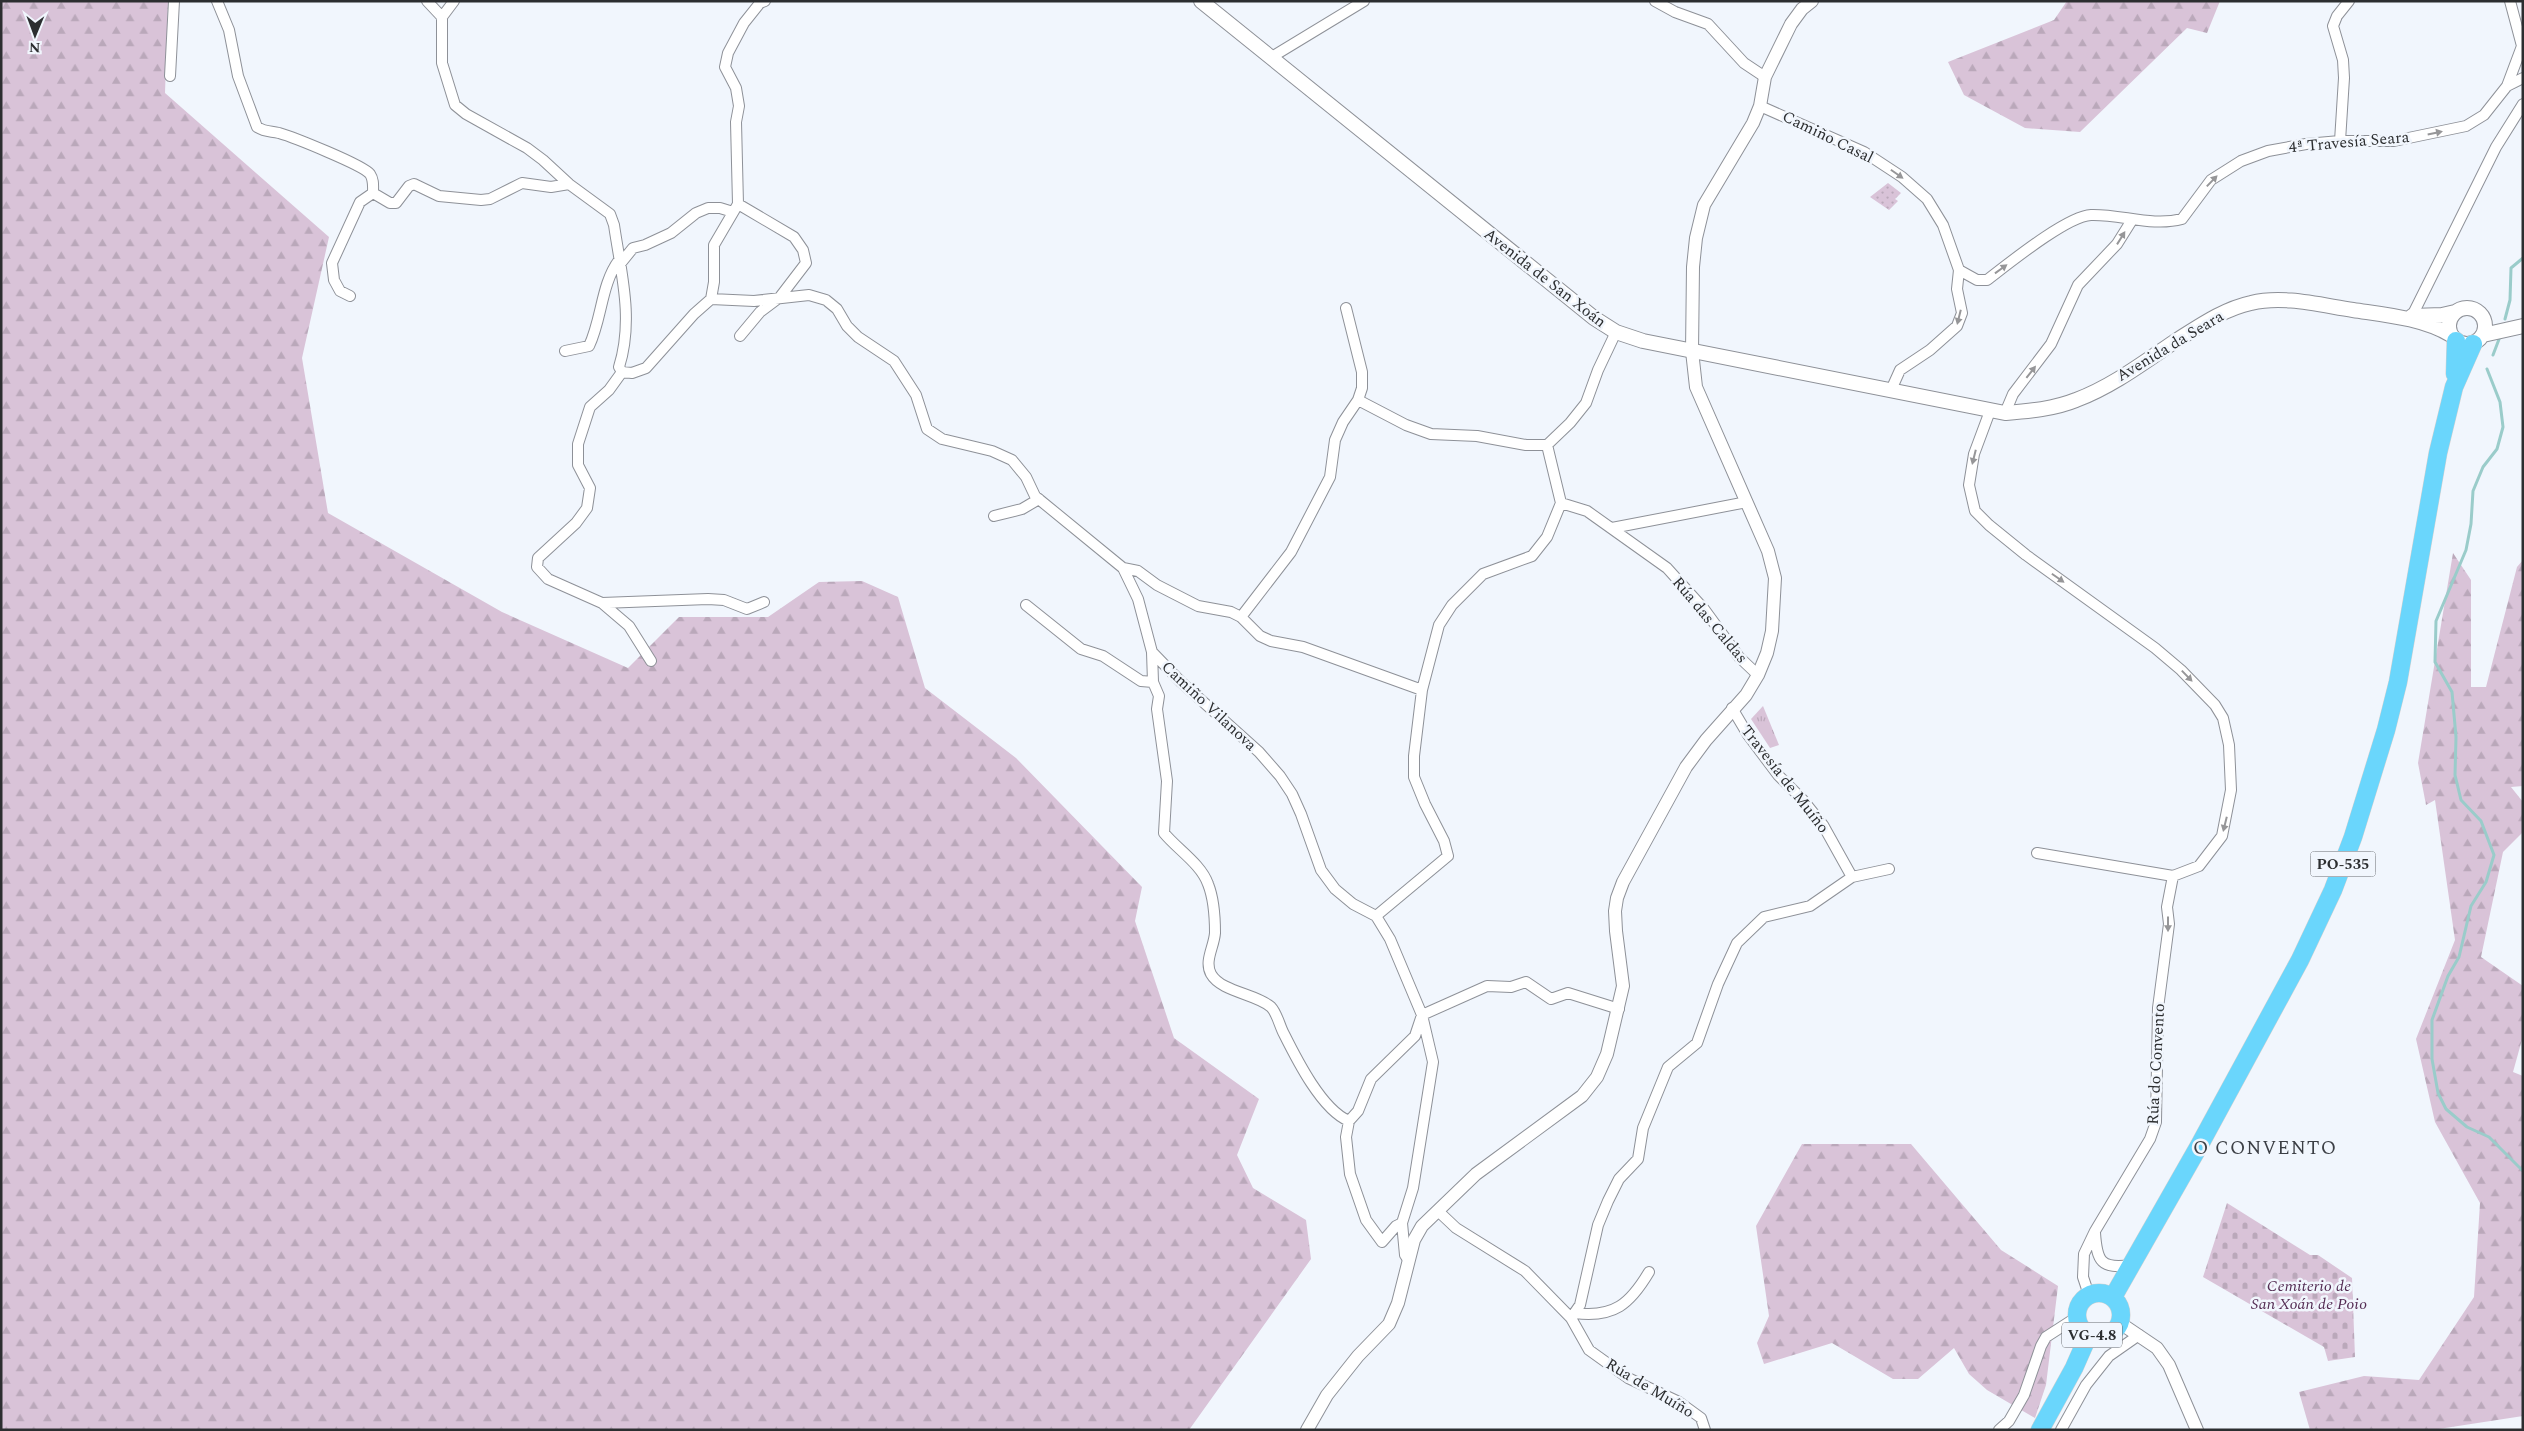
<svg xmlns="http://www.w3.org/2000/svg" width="2524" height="1431" viewBox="0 0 2524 1431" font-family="Spectral,serif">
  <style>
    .forest { fill: url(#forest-firs) }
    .cemetery { fill: url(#cemetery-stones) }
    .park { fill: url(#park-tufts) }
    .garden { fill: url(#garden-dots) }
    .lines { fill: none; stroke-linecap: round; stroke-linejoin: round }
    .stream { stroke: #9accca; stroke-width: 3 }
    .minor-casing { stroke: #8e9198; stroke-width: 12 }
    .tertiary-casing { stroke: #8e9198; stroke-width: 14 }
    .secondary-casing { stroke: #8e9198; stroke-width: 16 }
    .trunk-casing { stroke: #d1d1d1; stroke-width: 19 }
    .minor { stroke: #fff; stroke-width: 10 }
    .tertiary { stroke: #fff; stroke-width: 12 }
    .secondary { stroke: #fff; stroke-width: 14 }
    .trunk { stroke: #6ad6fc; stroke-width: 18 }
    .oneway { fill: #969698 }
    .labels { text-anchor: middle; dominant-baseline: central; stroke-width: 5; stroke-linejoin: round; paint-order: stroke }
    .shield { fill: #f1f6fd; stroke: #676a6e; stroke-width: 1 }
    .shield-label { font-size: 15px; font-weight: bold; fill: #2c2e30 }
    .street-label { font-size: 16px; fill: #2c2e30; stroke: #f1f6fd }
    .park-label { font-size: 16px; font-style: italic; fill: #542c53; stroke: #f1f6fd }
    .quarter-label { font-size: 19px; letter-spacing: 1px; fill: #3c3f45; stroke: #f1f6fd }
  </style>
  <defs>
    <pattern id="forest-firs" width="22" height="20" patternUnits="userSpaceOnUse" patternTransform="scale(1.25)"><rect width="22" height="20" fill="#d9c3d8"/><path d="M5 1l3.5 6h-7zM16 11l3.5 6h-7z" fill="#baa8ba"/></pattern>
    <pattern id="cemetery-stones" width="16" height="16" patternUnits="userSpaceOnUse" patternTransform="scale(1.25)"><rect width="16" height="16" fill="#d9c3d8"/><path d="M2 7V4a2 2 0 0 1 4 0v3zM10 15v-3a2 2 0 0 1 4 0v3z" fill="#baa8ba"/></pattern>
    <pattern id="park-tufts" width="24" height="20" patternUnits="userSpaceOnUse" patternTransform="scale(1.25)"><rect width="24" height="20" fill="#d9c3d8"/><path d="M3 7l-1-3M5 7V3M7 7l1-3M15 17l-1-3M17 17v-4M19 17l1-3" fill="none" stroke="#baa8ba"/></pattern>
    <pattern id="garden-dots" width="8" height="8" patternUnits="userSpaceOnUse" patternTransform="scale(1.25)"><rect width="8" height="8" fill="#d9c3d8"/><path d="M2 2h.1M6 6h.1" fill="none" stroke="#baa8ba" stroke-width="1.8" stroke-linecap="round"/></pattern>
  </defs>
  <rect width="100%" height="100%" fill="#f1f6fd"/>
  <path class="forest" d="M1 1H168L165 93 329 237 302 358 328 513 502 612 628 668 679 617H768L819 582 862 581 898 597 925 688 1016 758 1142 887 1135 921 1174 1038 1259 1099 1237 1155 1253 1188 1306 1220 1311 1259 1189 1430H1Z
    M2067 1H2220L2207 33 2187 28 2080 132 2025 128 1964 95 1948 62 2054 20Z
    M2453 553 2471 580V687H2486L2517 567 2523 560V786L2511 787 2523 802V832L2503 852 2481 957 2523 986V1036L2513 1072 2523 1076V1416L2432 1430H2310L2299 1392 2364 1376 2419 1380 2474 1297 2480 1203 2435 1122 2416 1039 2455 940 2435 800 2426 805 2418 763Z
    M1802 1144H1911L2001 1250 2058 1286 2046 1385 2035 1418 1987 1390 1969 1374 1954 1348 1918 1379H1893L1832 1343 1764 1364 1757 1343 1769 1316 1756 1226Z"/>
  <path class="cemetery" d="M2227 1203 2310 1255H2318L2352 1278 2355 1357 2328 1361 2324 1347 2203 1277Z"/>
  <path class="park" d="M1763 706 1779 745 1770 748 1751 719Z"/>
  <path class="garden" d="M1888 183 1901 193 1895 199 1898 201 1889 210 1870 197Z"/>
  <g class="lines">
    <path class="stream" d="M2505 319 2510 300 2511 268 2523 258
      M2493 355 2501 334
      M2487 369 2500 402 2503 427 2497 449 2483 467 2473 491 2471 524 2466 550 2436 621 2435 662 2452 692 2456 737 2455 775 2461 800 2481 821 2494 855 2486 882 2471 906 2459 957 2448 976 2432 1020V1059L2438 1093 2446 1109 2467 1127 2489 1137 2523 1171"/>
    <defs>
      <path id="minor" d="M217 1 229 30 238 76 257 127C265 132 270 131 279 133 293 137 363 165 370 174 374 180 373 186 373 193L360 202 332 263 334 280 340 291 350 296
        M427 1 442 17
        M1655 1 1675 12 1708 24 1744 63 1765 77
        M442 17V63L455 105 466 114 527 148 543 160 569 184 610 214 614 225C621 273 634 319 619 367L622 372
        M442 17 454 1
        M1270 58 1364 1
        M170 76 174 1
        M2507 86 2522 46 2510 1
        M1760 106 1864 152 1902 177 1927 199 1943 225 1959 270 1957 289 1962 313 1957 326 1930 350 1900 370 1891 390
        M2340 141 2344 78 2343 60 2333 26 2337 16 2349 1
        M373 193 390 203H396L409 186 414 184 439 196 481 200 490 199 522 183 551 187 569 184
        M738 204 794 237 803 250 806 263 780 297 760 312 740 336
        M620 264 633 248 645 245 671 233 696 213 708 208H720L733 212
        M1959 270 1977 280H1987C2008 264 2067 216 2091 215 2121 214 2152 227 2182 219L2211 180 2241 161 2268 151 2306 144 2340 141H2394L2466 126 2484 115 2507 86 2523 78
        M711 299 754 301 809 295 826 300 837 309 847 326 858 337 894 361 916 395 927 429 942 439 992 451 1012 460 1026 477 1035 496 1123 568 1138 599 1152 652 1181 682 1259 752 1280 776 1292 794 1301 814 1321 870 1335 889 1353 904 1376 916
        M2412 316 2496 147 2523 104
        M565 351 589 346C602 319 601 284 619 260
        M622 372 609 390 590 407 578 444V465L590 488 587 508 576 523 538 558 537 567 548 579 602 603 708 599 724 600 747 609 764 602
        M622 372 632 373 646 368 694 314 711 299 714 282V245L738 204 736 122 739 106 736 88 725 67 728 53 744 23 760 3 765 1
        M1358 400 1406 425 1431 434 1477 436 1526 445H1547
        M1990 411 1974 454 1969 485 1975 511 1989 525 2026 555 2155 648 2181 670 2215 705 2223 718 2229 745 2231 790 2222 836 2199 866 2173 876 2037 853
        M2005 413 2013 394 2051 344 2078 285 2117 244 2132 220
        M1561 503 1587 511 1667 568 1704 609 1739 657 1758 675
        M994 516 1022 509 1039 499
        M1612 528 1747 502
        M1123 568 1138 571 1157 585 1198 606 1231 612 1241 617 1260 636 1271 641 1303 647 1422 690
        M602 603 629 626 651 661
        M1026 605 1081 649 1103 656 1141 681 1153 682
        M1241 617 1291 552 1330 477 1335 440 1343 422 1358 400 1362 388V372L1346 308
        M1152 652 1153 682 1159 696 1157 709 1167 781 1164 833C1177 849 1201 864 1208 884 1214 899 1215 918 1215 933 1214 947 1204 961 1211 974 1221 992 1257 994 1271 1007 1277 1013 1280 1027 1284 1034 1297 1060 1322 1110 1349 1121
        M1732 708 1748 735 1778 775 1803 800 1823 825 1852 877
        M1376 916 1448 856 1444 841 1425 804 1414 777V756L1422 690 1439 625 1452 605 1483 574 1532 556 1547 537 1561 503 1547 445 1570 423 1586 403 1598 370 1616 332
        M1376 916 1390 939 1422 1015 1433 1062 1413 1188 1402 1223 1405 1255 1409 1261
        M1438 1211 1456 1228 1525 1271 1571 1318 1589 1350 1628 1378 1679 1402 1701 1418 1705 1430
        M1402 1223 1396 1226 1382 1242 1366 1220 1350 1174 1346 1137 1349 1121 1358 1111 1371 1079 1415 1036 1422 1015 1487 986 1511 987 1526 982 1551 999 1568 993 1619 1009
        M2095 1233C2097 1262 2101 1269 2131 1265
        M2089 1295 2083 1277 2084 1254 2095 1231 2150 1139 2156 1122 2158 1008 2169 924 2167 907 2173 876
        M1575 1313C1614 1318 1630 1304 1649 1272
        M1571 1318 1580 1305 1598 1225 1608 1201 1619 1179 1638 1159 1643 1128 1668 1067 1697 1043 1718 984 1737 943 1764 917 1810 906 1852 877 1889 869
        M1999 1430 2009 1421 2024 1395 2041 1346 2046 1337 2077 1317
        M2061 1430 2086 1385 2109 1356 2139 1335"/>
      <path id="tertiary" d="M2120 1323 2157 1348 2169 1365 2197 1430
        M1307 1430 1327 1395 1358 1356 1389 1324 1398 1303 1414 1240 1422 1226 1476 1174 1582 1096 1597 1077 1607 1054 1623 986 1616 931 1615 911 1617 898 1623 882 1686 767 1706 740 1746 695 1758 675 1767 653 1772 631 1775 578 1768 551 1696 387 1692 351 1693 267 1696 238 1704 205 1753 123 1760 106 1765 77 1791 24 1802 9 1812 1"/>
      <path id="secondary" d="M1201 1 1594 318 1616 332 1643 341 2005 413C2029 411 2054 409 2076 400 2111 387 2143 363 2174 342 2198 327 2223 309 2251 303 2283 295 2320 305 2353 310 2386 315 2422 318 2451 335
        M2449 326a18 18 0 1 1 36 0a18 18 0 1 1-36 0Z
        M2412 316 2442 315 2455 312
        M2483 335 2523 326"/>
      <path id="trunk" d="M2455 374 2456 341
        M2077 1315a22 22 0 1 1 44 0a22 22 0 1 1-44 0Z
        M2113 1297 2199 1146 2300 960 2333 890 2353 837 2386 730 2398 682 2438 453 2454 387 2473 344
        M2040 1430 2074 1368 2089 1334"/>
    </defs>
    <use href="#minor" class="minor-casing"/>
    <use href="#tertiary" class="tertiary-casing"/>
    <use href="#secondary" class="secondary-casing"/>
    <use href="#trunk" class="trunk-casing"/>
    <use href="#minor" class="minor"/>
    <use href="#tertiary" class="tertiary"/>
    <use href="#secondary" class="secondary"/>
    <use href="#trunk" class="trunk"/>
  </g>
  <defs><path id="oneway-solid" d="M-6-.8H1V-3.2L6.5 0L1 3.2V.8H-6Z" transform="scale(1.25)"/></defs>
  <g class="oneway">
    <use href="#oneway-solid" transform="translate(2435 133) rotate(-12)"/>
    <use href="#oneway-solid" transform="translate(1897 174) rotate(35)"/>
    <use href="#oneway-solid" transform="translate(2212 181) rotate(-46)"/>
    <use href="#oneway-solid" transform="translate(2121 238) rotate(-58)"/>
    <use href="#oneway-solid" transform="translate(2001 269) rotate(-36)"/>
    <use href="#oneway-solid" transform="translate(1959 317) rotate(104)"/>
    <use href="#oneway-solid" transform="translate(2031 372) rotate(-52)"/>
    <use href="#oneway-solid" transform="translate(1974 457) rotate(104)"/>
    <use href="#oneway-solid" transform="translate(2058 578) rotate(35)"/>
    <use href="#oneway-solid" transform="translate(2187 676) rotate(46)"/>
    <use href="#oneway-solid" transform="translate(2225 824) rotate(104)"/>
    <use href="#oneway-solid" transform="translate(2168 924) rotate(90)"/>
  </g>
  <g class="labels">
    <g class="shield">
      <rect x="2310.5" y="851.5" width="65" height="25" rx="4"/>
      <rect x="2062" y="1322.5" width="60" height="25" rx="4"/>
    </g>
    <g class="shield-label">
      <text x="2343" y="864">PO-535</text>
      <text x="2092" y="1335">VG-4.8</text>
    </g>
    <g class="street-label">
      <text transform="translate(1828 137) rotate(26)">Camiño Casal</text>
      <text transform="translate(2349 142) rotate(-5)">4ª Travesía Seara</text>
      <text transform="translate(1545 278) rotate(38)">Avenida de San Xoán</text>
      <text transform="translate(2170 346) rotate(-31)">Avenida da Seara</text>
      <text transform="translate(1710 620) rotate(50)">Rúa das Caldas</text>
      <text transform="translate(1209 706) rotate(43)">Camiño Vilanova</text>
      <text transform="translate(1785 779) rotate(52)">Travesía de Muíño</text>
      <text transform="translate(2156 1064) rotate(-87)">Rúa do Convento</text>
      <text transform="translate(1650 1388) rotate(31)">Rúa de Muíño</text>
    </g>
    <g class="park-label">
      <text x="2309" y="1286">Cemiterio de<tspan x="2309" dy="18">San Xoán de Poio</tspan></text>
    </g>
    <g class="quarter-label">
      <text x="2265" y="1148">O CONVENTO</text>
    </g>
  </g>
  <rect width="2524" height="1431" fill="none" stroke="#2c2e30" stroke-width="5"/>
  <g transform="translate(35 35) rotate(181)" stroke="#f1f6fd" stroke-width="4" paint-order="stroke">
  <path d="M0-4L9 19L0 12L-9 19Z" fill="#2c2e30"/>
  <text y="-8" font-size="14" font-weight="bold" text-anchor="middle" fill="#2c2e30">N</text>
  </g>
</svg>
